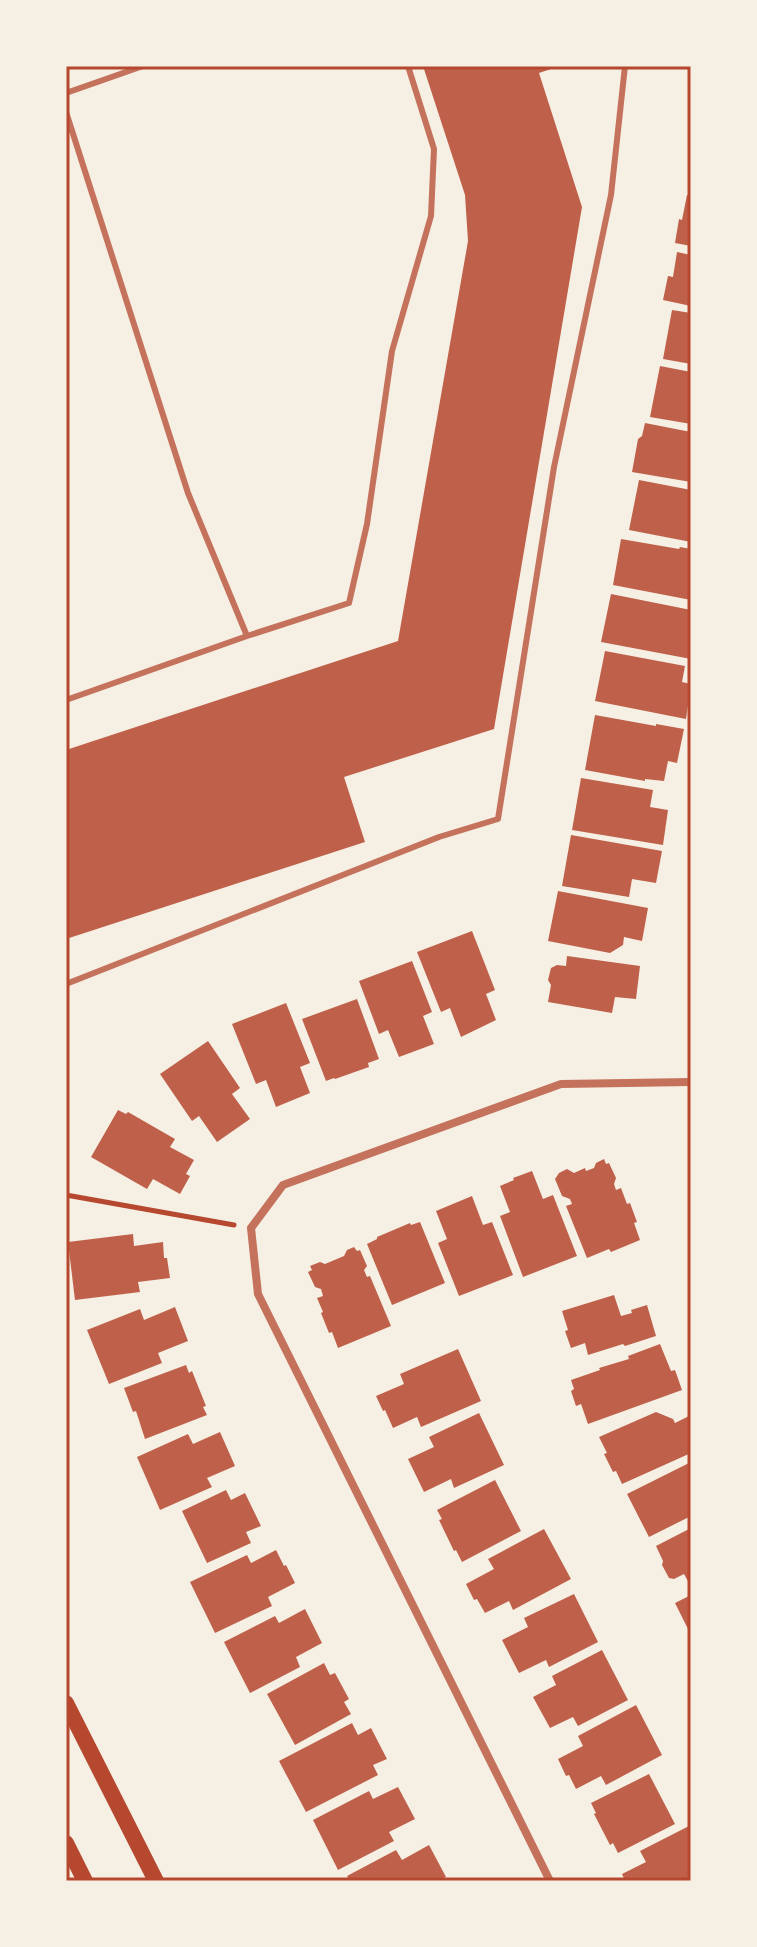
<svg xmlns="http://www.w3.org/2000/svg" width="757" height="1947" viewBox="0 0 757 1947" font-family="'IBM Plex Serif',serif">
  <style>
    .building { fill: #bf614a }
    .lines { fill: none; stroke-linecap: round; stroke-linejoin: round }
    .path { stroke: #b5482f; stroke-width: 5 }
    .service { stroke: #c5725c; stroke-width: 6 }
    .minor { stroke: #c5725c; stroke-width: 8 }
    .secondary { stroke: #b5482f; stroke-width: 16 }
    .neatline { fill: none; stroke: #b5482f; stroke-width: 3 }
  </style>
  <rect width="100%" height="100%" fill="#f6efe4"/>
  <path class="building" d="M423 66H560L539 73 582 207 494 729 344 777 365 842 66 939V750L398 641 468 241 465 195Z
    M687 195 691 196V246L675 243 679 219 682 220Z
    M677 252 691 255V306L663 300 668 276 673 277Z
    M672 310 691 313V364L663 359Z
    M660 366 691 372V424L650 417Z
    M645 423 691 432V482L632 472 638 439 642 436Z
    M639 480 691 490V542L629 530Z
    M621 539 679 549 680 547 691 549V600L613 585Z
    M611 594 691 610V659L601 642Z
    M605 651 685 666 682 682 691 684 686 719 595 701Z
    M595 715 656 726V724L684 729 677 763 668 761 664 781 645 779V781L585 770Z
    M581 778 653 790 650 807 668 810 663 845 572 830Z
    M571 835 662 851 656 883 632 879 629 897 562 886Z
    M558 891 648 908 642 941 624 937 623 945 610 953 548 941Z
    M472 931 495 990 486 994 496 1020 461 1037 450 1008 441 1012 417 952Z
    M567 956 640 966 636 999 615 997 612 1013 548 1002 551 985 548 980 551 968 557 965 566 966Z
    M412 961 432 1012 423 1016 434 1044 399 1057 388 1030 379 1034 359 981Z
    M357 999 379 1059 368 1063 369 1067 335 1079 334 1078 326 1081 302 1019Z
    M286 1003 310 1063 300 1067 310 1093 276 1107 266 1080 256 1084 232 1024Z
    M208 1041 240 1088 232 1094 250 1119 217 1142 199 1116 192 1121 160 1074Z
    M118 1110 126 1114 128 1112 175 1139 170 1147 194 1160 186 1174 190 1176 180 1194 153 1179 147 1189 91 1157Z
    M604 1159 606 1164 609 1163 616 1178 614 1184 616 1190 621 1188 627 1204 630 1203 637 1222 634 1223 640 1240 611 1252 609 1249 587 1258 566 1206 572 1204 570 1199 562 1196 555 1179 559 1173 567 1169 574 1173 585 1168 586 1171 594 1168 596 1163Z
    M532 1171 543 1199 553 1195 577 1256 523 1277 500 1216 510 1212 500 1186 514 1180 513 1178Z
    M472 1196 483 1225 492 1222 513 1275 459 1296 438 1243 447 1239 436 1211Z
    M420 1222 445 1283 392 1305 367 1244 377 1239V1237L410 1223 411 1225Z
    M133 1234 134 1246 163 1242 164 1258H167L170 1278 138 1282 140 1292 75 1300 68 1242Z
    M354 1247 357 1251 360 1250 367 1266 364 1270 367 1277 370 1276 391 1326 338 1348 332 1332 329 1333 321 1313 323 1312 317 1298 323 1296 321 1289 315 1287 308 1272 312 1270 310 1266 320 1262 325 1264 344 1256 347 1250Z
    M614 1295 621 1316 632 1313 631 1310 647 1305 656 1336 625 1346 623 1344 588 1355 585 1343 571 1348 565 1331 568 1330 562 1311Z
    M175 1307 188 1341 158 1353 162 1363 109 1384 87 1330 140 1309 144 1320Z
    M660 1344 671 1371 675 1370 682 1390 588 1424 581 1404 576 1406 571 1391 574 1389 571 1380 600 1370 599 1368 629 1359 628 1356Z
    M458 1349 481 1401 421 1427 417 1417 393 1428 385 1410 383 1411 376 1396 404 1384 400 1374Z
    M186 1365 189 1373 192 1371 206 1406 203 1407 207 1415 145 1439 136 1411 133 1412 124 1388Z
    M656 1412 673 1419 675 1423 689 1416 691 1419V1453L622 1484 616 1471 613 1472 604 1454 607 1453 599 1437Z
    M479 1413 504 1465 454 1488 451 1479 424 1492 408 1459 434 1447 429 1437Z
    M220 1432 235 1466 207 1478 212 1487 160 1510 137 1457 188 1434 193 1444Z
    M691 1462V1516L649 1537 627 1494Z
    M495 1480 521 1531 462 1562 456 1550 454 1551 453 1549 439 1520 442 1519 437 1510Z
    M226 1490 231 1500 245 1493 261 1526 246 1532 251 1543 207 1563 182 1511Z
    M691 1528V1587L684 1574 674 1579 669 1578 662 1565 663 1561 656 1546Z
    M544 1529 571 1579 513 1610 509 1601 485 1613 477 1599 474 1600 466 1584 494 1569 488 1559Z
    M276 1550 284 1566 286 1565 295 1583 268 1597 272 1606 215 1633 190 1582 247 1555 251 1563Z
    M574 1594 598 1642 549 1667 546 1660 519 1673 502 1640 528 1627 524 1618Z
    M691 1595V1635L675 1603Z
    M305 1609 322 1643 296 1657 300 1667 250 1693 224 1642 275 1616 279 1623Z
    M602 1650 628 1700 578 1726 573 1717 550 1728 533 1697 556 1685 552 1676Z
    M324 1663 330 1675 335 1673 349 1699 344 1702 351 1714 295 1745 267 1694Z
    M636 1705 662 1755 606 1785 601 1776 576 1789 569 1775 566 1776 558 1759 583 1746 578 1736Z
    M352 1723 358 1735 371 1728 387 1759 373 1765 378 1775 306 1812 279 1761Z
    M649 1774 675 1824 618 1853 613 1843 610 1845 594 1814 596 1813 591 1803Z
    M398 1787 415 1819 389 1832 394 1841 338 1870 313 1820 369 1791 373 1799Z
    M691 1825V1881H625L622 1874 646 1862 640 1851Z
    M429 1845 446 1877 437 1881H350L347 1876 396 1850 402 1860Z"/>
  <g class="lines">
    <path class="path" d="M66 1195 234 1225"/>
    <path class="service" d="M66 93 143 66
      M66 112 188 493 247 636
      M66 700 247 636 349 603 367 524 392 351 431 216 434 149 408 66
      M66 984 439 837 498 819 554 467 611 195 625 66"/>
    <path class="minor" d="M550 1881 258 1294 251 1228 283 1185 561 1084 691 1082"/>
    <path class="secondary" d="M66 1703 156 1881
      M66 1843 85 1881"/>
  </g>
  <rect width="757" height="1947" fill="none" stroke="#f6efe4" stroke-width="136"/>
  <rect x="68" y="68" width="621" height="1811" class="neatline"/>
</svg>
